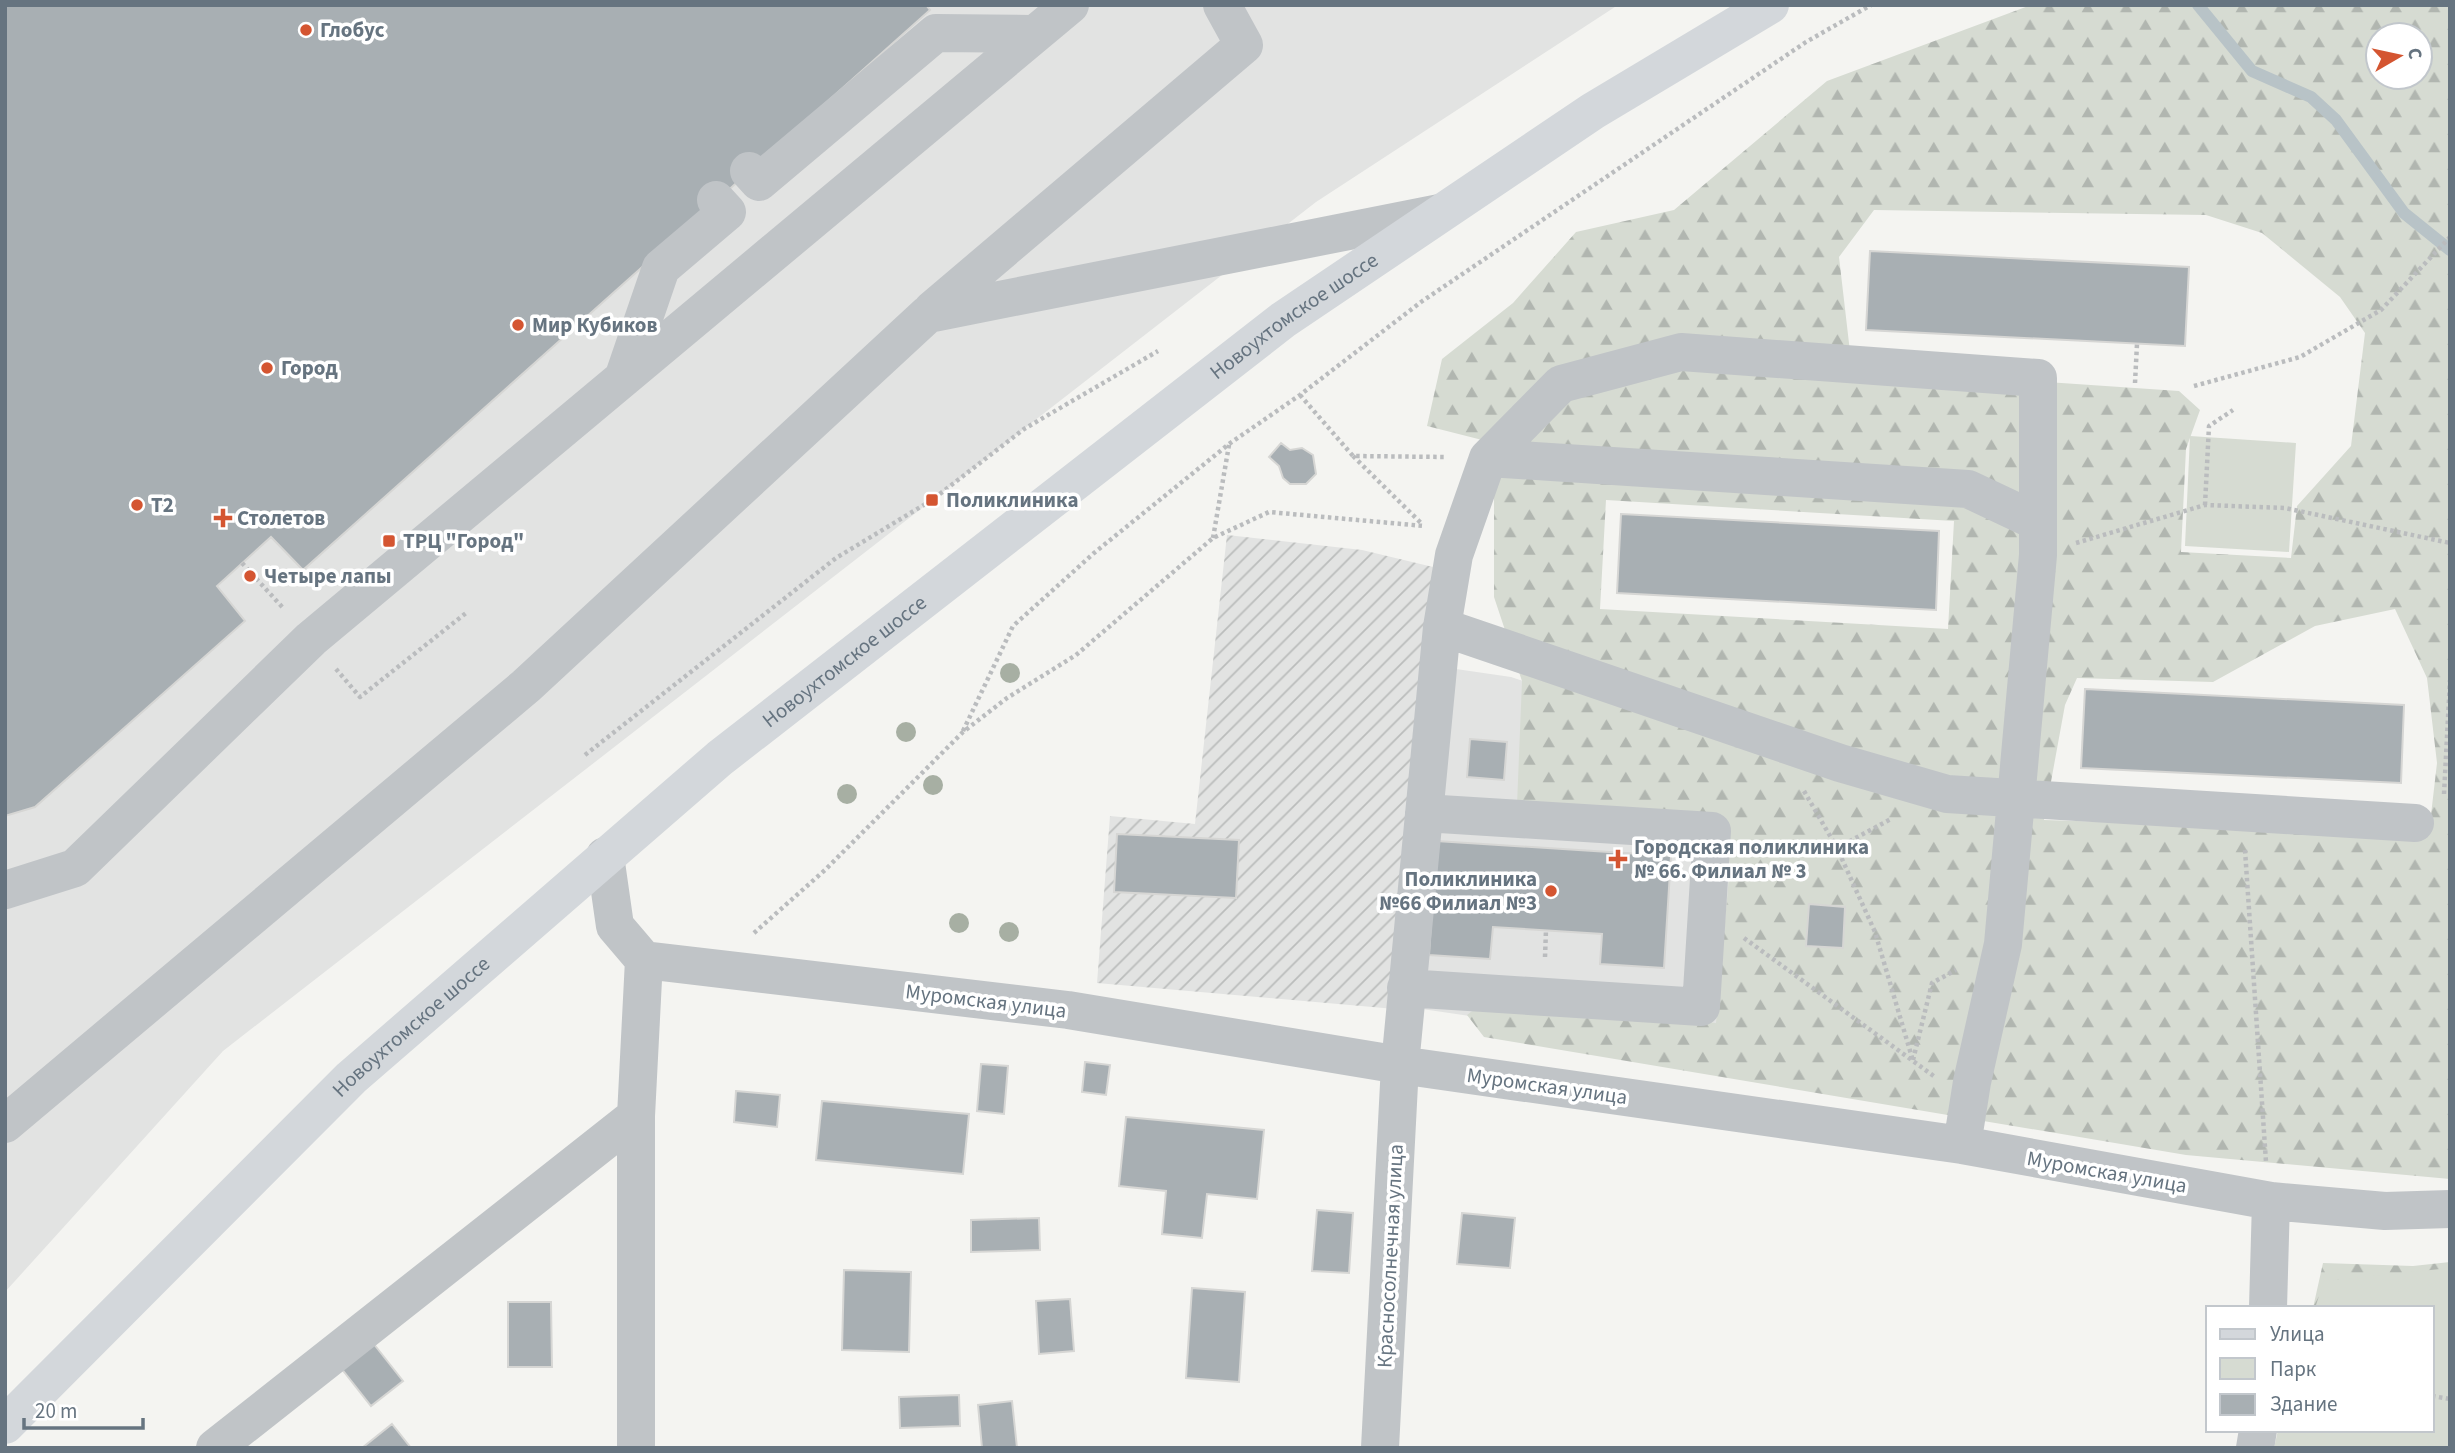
<svg xmlns="http://www.w3.org/2000/svg" width="2455" height="1453" viewBox="0 0 2455 1453" font-family="'Source Sans 3',sans-serif">
  <style>
    .built { fill: #e2e3e2 }
    .industrial { fill: url(#industrial-furrows) }
    .forest { fill: url(#forest-firs); fill-rule: evenodd }
    .park { fill: #d6dbd2 }
    .lines { fill: none; stroke-linecap: round; stroke-linejoin: round }
    .stream { stroke: #b8c3c7; stroke-width: 12 }
    .building { fill: #a8afb3; stroke: #d6d6d4; stroke-width: 2 }
    .path { stroke: #babcbe; stroke-width: 4.5; stroke-dasharray: 3.5 3.5; stroke-linecap: butt }
    .minor { stroke: #c0c4c7; stroke-width: 38 }
    .major { stroke: #d3d7db; stroke-width: 38 }
    .tree { fill: #a7afa3 }
    .poi-dot { fill: #d45531; stroke: #fff; stroke-width: 2.5 }
    .labels { text-anchor: middle; dominant-baseline: central; stroke-width: 7; stroke-linejoin: round; paint-order: stroke }
    .poi-label { font-size: 21px; font-weight: bold; fill: #667480; stroke: #fff; text-anchor: start }
    .street-label { font-size: 21px; fill: #667480; stroke: #fff }
  </style>
  <defs>
    <pattern id="industrial-furrows" width="10" height="10" patternUnits="userSpaceOnUse" patternTransform="scale(1.75)"><rect width="10" height="10" fill="#e2e3e2"/><path d="M-1 1l2-2M0 10L10 0M9 11l2-2" fill="none" stroke="#bbbdbc"/></pattern>
    <pattern id="forest-firs" width="22" height="20" patternUnits="userSpaceOnUse" patternTransform="scale(1.75)"><rect width="22" height="20" fill="#d6dbd2"/><path d="M5 1l3.5 6h-7zM16 11l3.5 6h-7z" fill="#b1b6b0"/></pattern>
  </defs>
  <rect width="100%" height="100%" fill="#f4f4f1"/>
  <path class="built" d="M5 5H1618L1316 202 223 1051 5 1292Z
    M1456 669 1511 677 1787 767 1809 904 1806 946 1736 1055 1422 1009Z"/>
  <path class="industrial" d="M1227 535 1362 550 1433 567 1395 1009 1097 983 1110 816 1195 824Z"/>
  <path class="forest" d="M2031 5H2450V1179L2186 1155 1484 1037 1467 1015 1485 1001 1716 1023 1730 865 1721 823 1517 805 1522 681 1494 597V443L1427 426 1442 359 1513 303 1576 232 1674 210 1827 81ZM2378 35H2420V77H2378ZM1874 210 2206 215 2262 233 2340 297 2365 333 2351 446 2297 506 2291 558 2181 552 2186 449 2200 410 2179 391 1852 369 1839 257ZM1606 500 1954 521 1948 629 1600 609ZM2395 609 2427 678 2437 763 2429 832 2044 820 2065 705 2077 678 2213 682 2315 626ZM1809 904 1845 907 1843 948 1807 946Z
    M2450 1262V1374L2432 1308H2313L2323 1263 2413 1266Z"/>
  <path class="park" d="M2190 436 2296 443 2289 552 2185 546Z
    M2450 1268V1448H2274L2278 1430H2432V1308H2315L2324 1281Z"/>
  <g class="lines">
    <path class="stream" d="M2198 5 2252 71 2311 97 2336 120 2404 213 2450 250"/>
  </g>
  <path class="building" d="M5 5H926L930 10 303 570 271 537 217 586 245 621 35 807 5 816Z
    M1870 251 2189 267 2185 346 1866 330Z
    M1281 443 1290 450 1302 448 1313 455 1316 474 1306 484H1290L1283 478 1279 466 1269 457Z
    M1621 514 1939 531 1936 610 1617 593Z
    M2085 689 2404 705 2401 783 2081 768Z
    M1470 739 1507 742 1504 780 1467 777Z
    M1117 834 1239 840 1236 898 1114 892Z
    M1436 841 1671 856 1664 968 1600 964 1602 934 1493 927 1490 959 1429 955Z
    M1809 904 1845 907 1843 948 1806 946Z
    M1085 1062 1110 1065 1106 1095 1082 1092Z
    M981 1064 1008 1066 1004 1114 977 1111Z
    M736 1091 780 1095 777 1127 734 1122Z
    M822 1101 969 1114 963 1174 816 1160Z
    M1126 1117 1264 1130 1257 1199 1207 1194 1202 1238 1162 1234 1166 1191 1119 1186Z
    M1317 1210 1353 1213 1349 1273 1312 1271Z
    M1462 1213 1515 1218 1510 1268 1457 1264Z
    M1039 1218 1040 1250 971 1252V1220Z
    M844 1270 911 1272 909 1352 842 1350Z
    M1192 1288 1245 1292 1239 1382 1186 1378Z
    M1070 1299 1074 1351 1039 1354 1036 1301Z
    M508 1302H551L552 1367H508Z
    M373 1343 403 1381 371 1406 341 1368Z
    M959 1395 960 1426 900 1428 899 1397Z
    M1012 1401 1017 1448H982L978 1405Z
    M392 1424 411 1448H362Z"/>
  <g class="lines">
    <path class="path" d="M2135 383 2137 344
      M2194 386 2300 357 2381 310 2450 237
      M1300 395 1353 456 1446 457
      M1353 456 1422 524
      M2205 505 2209 426 2233 410
      M1213 538 1229 445
      M2076 543 2205 505 2285 508 2450 543
      M242 563 284 609
      M336 669 360 697 466 613
      M963 731 1013 626 1094 553 1229 444 1300 395 1421 302 1806 42 1871 5
      M585 755 836 558 932 500 1024 429 1158 351
      M1804 791 1837 848 1875 932 1913 1061
      M2444 794 2450 680
      M1837 848 1891 819
      M2245 850 2266 1162
      M754 933 825 870 963 732 1007 698 1076 655 1213 538 1269 512 1424 526
      M1744 938 1935 1077
      M1545 957 1546 930
      M1913 1060 1932 983 1956 970
      M2432 1396 2450 1399"/>
    <path class="minor" d="M749 171 759 182 936 33 1032 34
      M932 310 1244 45 1222 5
      M624 376 661 268 727 212 716 200
      M1488 458 1968 489 2038 522
      M1442 627 1840 763 1947 794 2415 823
      M605 856 615 926 644 960 636 1116V1448
      M5 890 75 868 311 639 1070 5
      M644 960 1068 1010 1400 1065 1962 1145 2271 1201 2385 1211 2450 1209
      M1406 988 1701 1007 1712 831 1424 813
      M5 1124 526 686 928 314 1440 213
      M2268 1308 2271 1201
      M215 1448 636 1116
      M1380 1448 1400 1065 1442 627 1454 555 1488 458 1561 384 1681 352 2038 378V555L2003 944 1972 1082 1962 1145
      M2255 1448 2258 1430"/>
    <path class="major" id="s1" d="M5 1425 351 1078 720 758 1283 320 1593 111 1770 5"/>
  </g>
  <g class="tree">
    <circle cx="1010" cy="673" r="10"/>
    <circle cx="906" cy="732" r="10"/>
    <circle cx="933" cy="785" r="10"/>
    <circle cx="847" cy="794" r="10"/>
    <circle cx="959" cy="923" r="10"/>
    <circle cx="1009" cy="932" r="10"/>
  </g>
  <g class="poi-dot">
    <circle cx="306" cy="30" r="7"/>
    <circle cx="518" cy="325" r="7"/>
    <circle cx="267" cy="368" r="7"/>
    <rect x="925" y="493" width="14" height="14" rx="3.5"/>
    <circle cx="137" cy="505" r="7"/>
    <path d="M219.5 507.5h7v7h7v7h-7v7h-7v-7h-7v-7h7z"/>
    <rect x="382" y="534" width="14" height="14" rx="3.5"/>
    <circle cx="250" cy="576" r="7"/>
    <path d="M1614.5 848.5h7v7h7v7h-7v7h-7v-7h-7v-7h7z"/>
    <circle cx="1551" cy="891" r="7"/>
  </g>
  <g class="labels">
    <g class="poi-label">
      <text x="320" y="30">Глобус</text>
      <text x="532" y="325">Мир Кубиков</text>
      <text x="281" y="368">Город</text>
      <text x="946" y="500">Поликлиника</text>
      <text x="151" y="505">T2</text>
      <text x="237" y="518">Столетов</text>
      <text x="403" y="541">ТРЦ "Город"</text>
      <text x="264" y="576">Четыре лапы</text>
      <text x="1634" y="847">Городская поликлиника<tspan x="1634" dy="24">№ 66. Филиал № 3</tspan></text>
      <text x="1537" y="879" text-anchor="end">Поликлиника<tspan x="1537" dy="24">№66 Филиал №3</tspan></text>
    </g>
    <g class="street-label">
      <text stroke="none"><textPath href="#s1" startOffset="1703">Новоухтомское шоссе</textPath></text>
      <text stroke="none"><textPath href="#s1" startOffset="1136">Новоухтомское шоссе</textPath></text>
      <text transform="translate(986 1001) rotate(7)">Муромская улица</text>
      <text stroke="none"><textPath href="#s1" startOffset="569">Новоухтомское шоссе</textPath></text>
      <text transform="translate(1547 1086) rotate(8)">Муромская улица</text>
      <text transform="translate(2107 1172) rotate(10)">Муромская улица</text>
      <text transform="translate(1390 1256) rotate(-87)">Красносолнечная улица</text>
    </g>
  </g>
  <rect width="2455" height="1453" fill="none" stroke="#667480" stroke-width="14"/>
  <rect x="2206" y="1306" width="228" height="126" fill="#ffffff" stroke="#c2c7cc" stroke-width="2"/>
  <rect x="2220" y="1329" width="35" height="10" fill="#d3d7db" stroke="#c2c7cc" stroke-width="2"/>
  <text x="2270" y="1341" font-size="21" fill="#667480">Улица</text>
  <rect x="2220" y="1358" width="35" height="21" fill="#d6dbd2" stroke="#c2c7cc" stroke-width="2"/>
  <text x="2270" y="1376" font-size="21" fill="#667480">Парк</text>
  <rect x="2220" y="1394" width="35" height="21" fill="#a8afb3" stroke="#c2c7cc" stroke-width="2"/>
  <text x="2270" y="1411" font-size="21" fill="#667480">Здание</text>
  <g transform="translate(2399 56) rotate(81)"><circle r="33" fill="#ffffff" stroke="#c2c7cc" stroke-width="2"/>
  <path d="M0-5L12 26L0 18L-12 26Z" fill="#d45531"/>
  <text y="-10" font-size="19" font-weight="bold" text-anchor="middle" fill="#667480">С</text>
  </g>
  <path d="M24 1418v10h119v-10" fill="none" stroke="#667480" stroke-width="3.5"/>
  <text x="35" y="1418" font-size="21" fill="#667480" stroke="#ffffff" stroke-width="5" paint-order="stroke">20 m</text>
</svg>
